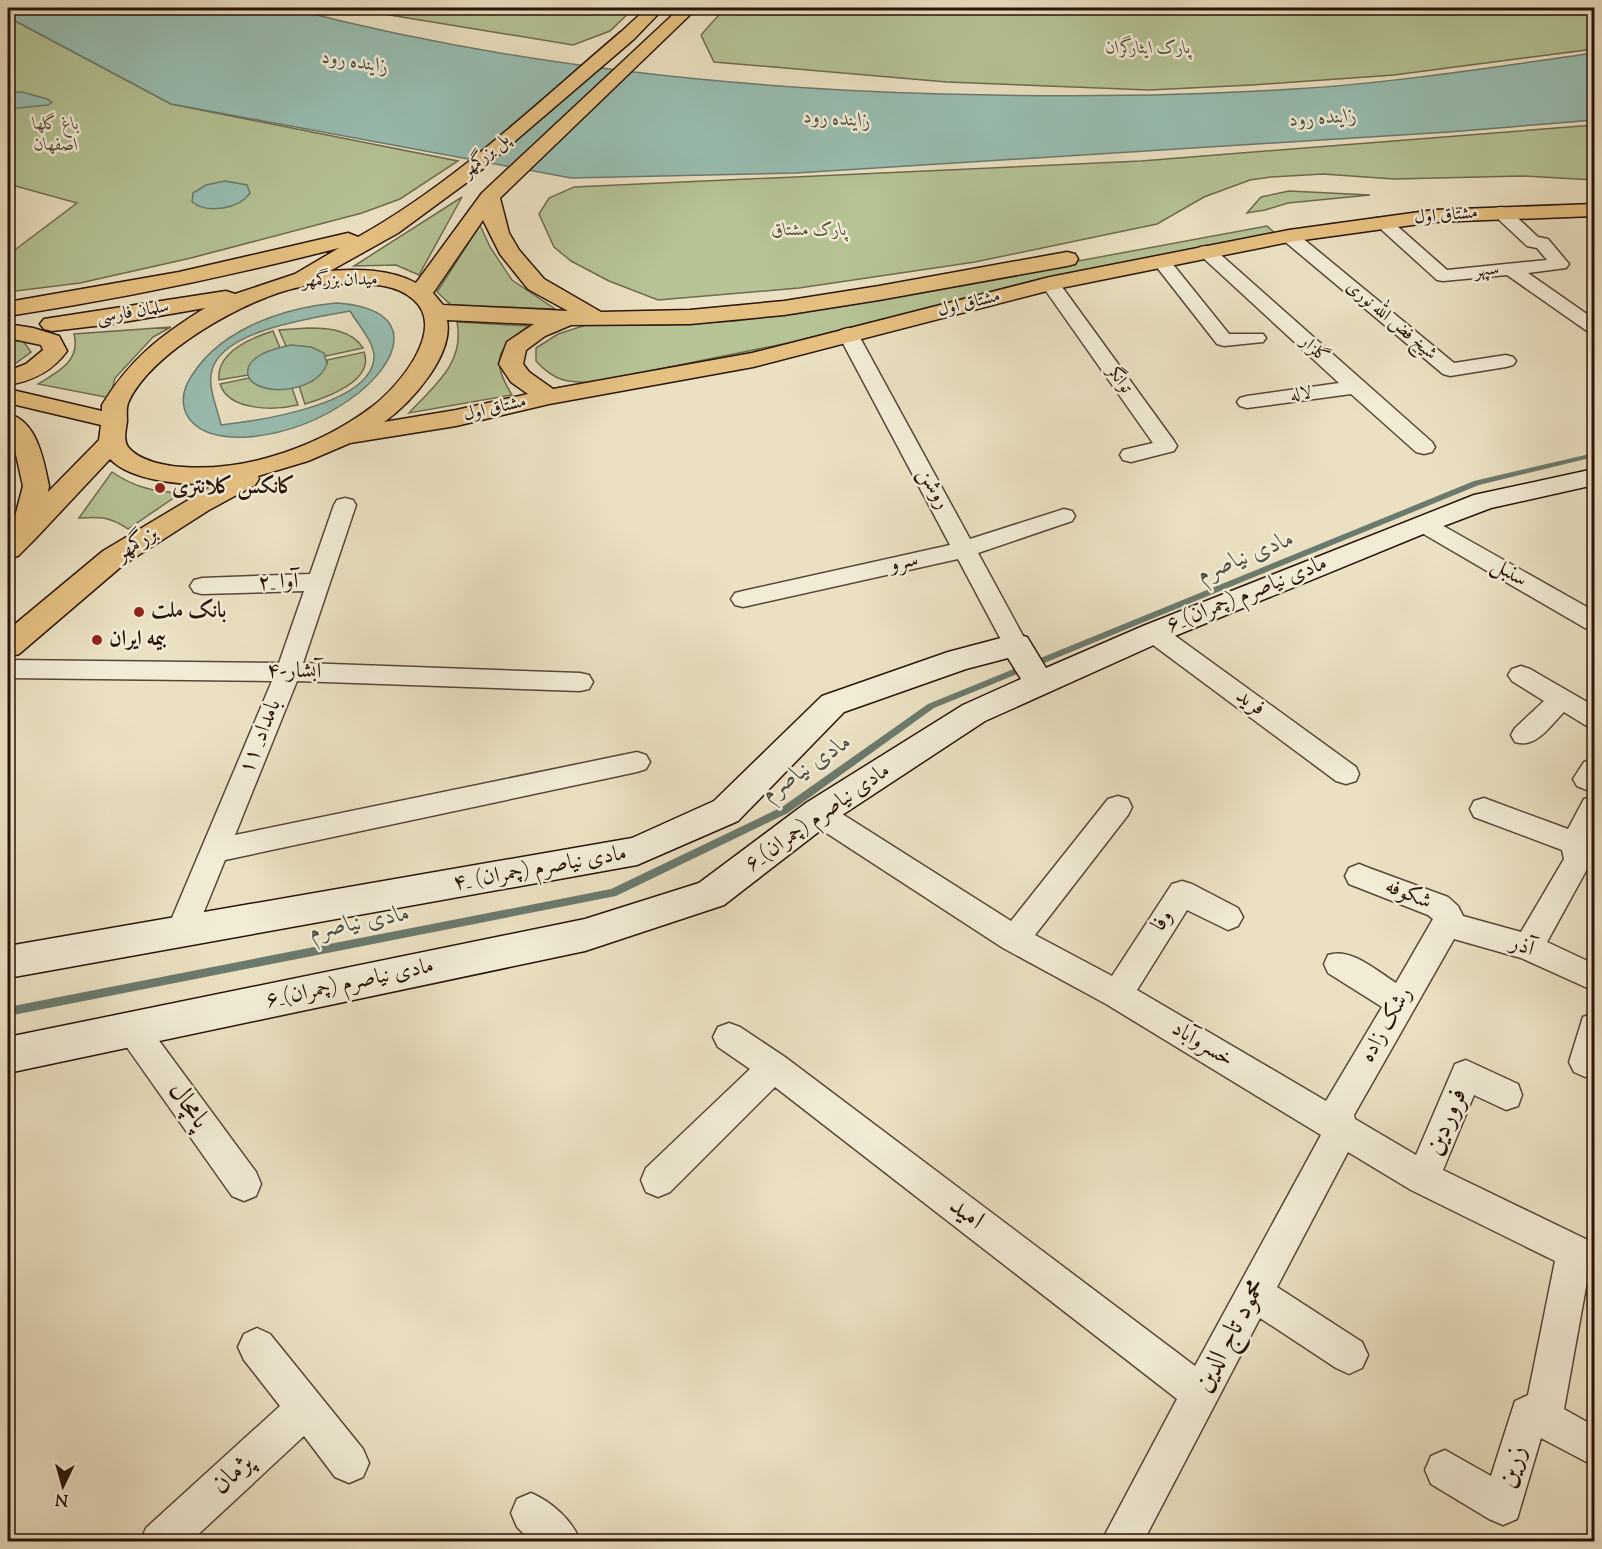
<svg xmlns="http://www.w3.org/2000/svg" width="1602" height="1549" viewBox="0 0 1602 1549" font-family="'Sorts Mill Goudy',Amiri,serif">
  <style>
    .green { fill: #b5c395; stroke: #6e6b4f; stroke-width: 1.5 }
    .water { fill: #98beb2; stroke: #6b7a6e; stroke-width: 1.5; fill-rule: evenodd }
    .lines { fill: none; stroke-linecap: round; stroke-linejoin: round }
    .stream { fill: #6b7a6e; fill-rule: evenodd }
    .street-casing { stroke: #594637; stroke-width: 3 }
    .secondary-casing { stroke: #281309; stroke-width: 3 }
    .primary-casing { stroke: #281309; stroke-width: 3 }
    .street { fill: #f2ecd7; fill-rule: evenodd }
    .secondary { fill: #f2ecd7; fill-rule: evenodd }
    .primary { fill: #e6c081; fill-rule: evenodd }
    .poi-dot { fill: #8f2418; stroke: #f2ecd7; stroke-width: 2 }
    .labels { text-anchor: middle; dominant-baseline: central; stroke-width: 5; stroke-linejoin: round; paint-order: stroke }
    .far-park-label { font-size: 18px; font-style: italic; fill: #59513a; stroke: #f2ecd7 }
    .far-street-label { font-size: 18px; fill: #281309; stroke: #f2ecd7 }
    .far-water-label { font-size: 20px; font-style: italic; fill: #4f4f44; stroke: #f2ecd7 }
    .poi-label { font-size: 22px; font-weight: bold; fill: #281309; stroke: #f2ecd7; text-anchor: start }
    .street-label { font-size: 22px; fill: #281309; stroke: #f2ecd7 }
    .water-label { font-size: 24px; font-style: italic; fill: #4f4f44; stroke: #f2ecd7 }
    .near-street-label { font-size: 27px; fill: #281309; stroke: #f2ecd7 }
  </style>
  <rect width="100%" height="100%" fill="#ebe1c2"/>
  <filter id="stains"><feTurbulence type="fractalNoise" baseFrequency=".00333" numOctaves="4"/><feColorMatrix values="0 0 0 0 .2 0 0 0 0 .09 0 0 0 0 .02 0 0 0 .5 -.17"/></filter>
  <radialGradient id="worn" r=".72"><stop offset=".6" stop-color="#630" stop-opacity="0"/><stop offset="1" stop-color="#630" stop-opacity=".3"/></radialGradient>
  <path class="green" d="M347 8H634L610 31 573 45Z
    M725 8H1594V49L1394 75 1252 85 1149 90 947 82 714 62 701 35Z
    M8 17 171 104 458 161 400 199 362 213 191 258 80 283 8 292V255L77 203 8 184Z
    M1594 125V180L1522 176 1394 179 1323 174 1271 177 1250 180 1204 197 1157 224 975 262 799 288 658 300 609 281 571 261 554 247 539 214 549 198 574 187 1141 161Z
    M1289 191 1370 195 1288 203 1265 210 1247 213 1261 197Z
    M462 197 419 275 396 265 354 266Z
    M480 225 490 247 512 280 555 309 451 305 437 292Z
    M1267 226 1276 234 986 294 788 343 596 382C568 383 555 382 536 361V348L558 334 586 325H666L735 321 808 311Z
    M457 322 528 326C496 349 491 361 512 395L409 413C435 385 465 363 457 322Z
    M171 327 153 337 115 378 110 398 38 384C58 372 81 361 74 334Z
    M309 328C328 328 352 330 363 348L326 356 311 347 286 346 279 330Z
    M273 331 280 348 264 353 248 375 219 380C216 352 251 338 273 331Z
    M8 341H23L31 352 8 369Z
    M364 352C375 381 325 398 305 404L299 386 312 381 327 364V360Z
    M249 378C259 391 277 390 292 388L298 405C276 410 229 412 220 384Z
    M112 472C134 487 154 492 181 493L128 529C110 516 100 517 79 518Z"/>
  <path class="water" d="M8 8H289C502 64 723 88 943 94 1059 97 1176 97 1293 89 1394 83 1494 67 1594 53V120L1449 132 796 173 571 178 171 104 8 17Z
    M22 92 47 99 52 102 48 105 8 109V93Z
    M225 181 247 185 250 193C239 209 208 214 192 202L193 193 206 185Z
    M337 303C420 309 402 363 349 400 319 421 284 434 248 437 229 438 205 436 192 422 182 412 181 397 187 384 214 331 281 308 337 303ZM350 311C357 323 374 342 374 356 374 405 256 421 221 425 218 410 209 391 211 375 216 330 314 318 350 311Z
    M291 345 311 347 324 353 327 364C318 387 279 396 257 385 253 383 249 379 248 375 244 355 278 348 291 345Z"/>
  <g class="lines">
    <path class="stream" d="M1594 453V457L1479 485 934 708 788 813 616 896 8 1016V1007L611 889 782 807 928 704 1474 481Z"/>
    <defs>
      <path id="street" d="M1501 207 1507 208 1538 237 1548 239 1569 264 1566 268 1528 273 1594 319V333L1587 331 1507 275 1443 281 1437 280 1373 222 1376 218H1388L1447 270 1547 260 1537 248 1527 246 1495 216 1492 212 1495 208Z
        M1289 231 1295 232 1454 363 1506 355 1513 357 1516 361 1513 365 1506 367 1450 376 1443 374 1283 240 1280 236 1283 232Z
        M1206 246 1212 247 1432 442 1435 447 1432 452 1424 454 1416 452 1351 394 1247 408 1240 406 1237 402 1240 398 1247 396 1339 383 1200 255 1197 251 1200 247Z
        M1161 256 1167 257 1229 334H1263L1266 338 1263 342 1224 346 1217 344 1152 261 1155 257Z
        M1050 278 1057 280 1174 441 1177 446 1174 451 1131 462 1123 460 1120 455 1123 450 1153 443 1041 284 1043 280Z
        M848 328 855 330 858 334 970 539 1064 509 1072 511 1075 516 1072 521 978 553 1028 645 1025 651 1016 654 1007 651 958 559 743 607 735 605 731 599 735 593 743 591 950 545 838 334 841 330Z
        M345 498 353 500 356 505 303 663 580 673 589 675 593 682 589 689 580 691 297 681 235 835 637 752 646 755 650 762 646 769 637 772 225 860 192 941 181 945 170 941 166 932 272 681 8 678V660L279 663 304 591 202 594 194 592 190 586 194 580 202 578 310 574 334 505 337 500Z
        M1423 517 1431 519 1594 611V630L1585 628 1415 529 1412 524 1415 519Z
        M1154 624 1163 627 1356 767 1359 774 1356 781 1346 784 1336 781 1145 639 1142 633 1145 627Z
        M1521 666 1530 669 1594 706V728L1585 725 1564 712C1550 726 1536 749 1515 742L1511 735 1515 728 1544 701 1512 681 1508 675 1512 669Z
        M1594 759V793L1577 786 1573 779 1584 762Z
        M1118 796 1128 799 1132 807 1128 815 1035 935 1112 976 1172 884 1182 881 1192 884 1238 908 1243 917 1238 926 1228 930 1187 910 1137 990 1326 1101 1382 1007 1328 973 1324 964 1328 955C1351 947 1377 971 1396 983L1433 919 1428 915 1349 884 1345 876 1349 868 1359 864 1369 868 1448 897 1458 906 1463 916 1521 932 1564 859 1562 850 1474 817 1470 809 1474 801 1484 798 1568 829 1584 799 1594 796V833L1589 843 1592 860 1547 942 1594 964V991L1521 958 1454 939 1354 1115 1355 1119 1416 1155 1455 1064 1466 1060 1518 1084 1522 1095 1518 1106 1506 1110 1474 1095 1443 1170 1594 1243V1279L1588 1276 1564 1409 1594 1426V1466L1541 1438 1517 1519 1503 1525 1489 1519 1431 1484 1425 1470 1431 1456 1445 1450 1491 1476 1515 1401 1528 1395 1555 1261 1411 1190 1348 1152 1277 1287 1362 1342 1368 1355 1362 1368 1349 1374 1336 1368 1260 1318 1143 1542H1101L1177 1399 775 1087 670 1192 658 1197 646 1192 641 1180 646 1168 750 1069 718 1047 713 1037 718 1027 729 1023 740 1027 785 1057 1195 1366 1321 1135 1106 1004 1003 948 808 821 804 813 808 805 818 802 828 805 1011 921 1108 799Z
        M1594 1013V1073L1585 1077 1574 1072 1569 1062 1583 1017Z
        M132 1015 143 1019 256 1172 261 1184 256 1196 244 1201 232 1196 121 1039 116 1029 121 1019Z
        M257 1328 270 1334 363 1449 369 1463 363 1477 349 1483 335 1477 304 1436 190 1542H140L146 1528 280 1406 244 1360 238 1347 244 1334Z
        M531 1493C552 1502 572 1520 581 1542H532L517 1527 511 1513 517 1499Z"/>
      <path id="secondary" d="M1594 469V485L1491 508 1433 530 1165 640 985 721 830 823 724 905 585 951 8 1073V1037L585 919 699 883 806 803 963 705 1021 679 1008 658 966 669 844 712 738 821 637 865 8 978V946L632 838 714 801 822 696 948 652 1016 634 1027 637 1046 668 1143 626 1474 495Z"/>
      <path id="primary" d="M647 8H664L634 39 466 183 398 233 330 271C359 269 390 269 416 283L482 193 680 8H697L500 198 509 233 519 250 544 279 601 312 690 310 784 301 879 286 1067 252 1075 254 1078 259 1075 264 1067 266 879 300 784 315 690 324 571 325 545 336 526 350 523 364 529 372 553 389 752 353 1050 277 1289 230 1434 210 1594 204V216L1434 222 1289 242 1051 290 753 367 549 404 456 426 350 443 308 461 258 476 259 479 255 485 209 510 123 565 19 654 8 657V630L103 551 217 483C188 486 132 482 110 459L35 539 18 556 8 558V533L12 528 23 486 14 446 8 438V414C37 420 44 461 49 486L48 492 99 440 101 425 8 403V389L102 411V405C130 359 160 336 205 308L112 324 52 331 44 329 40 324 44 319 226 291 235 294 295 274 339 248C230 276 120 299 8 316V302L179 272 348 233 358 237C455 183 537 103 622 31ZM483 220 500 254 528 289 568 311 443 305 433 293ZM341 284C365 284 395 282 414 300 447 330 398 387 373 406 322 445 248 472 183 467 166 466 139 461 128 447 123 440 126 430 127 421 127 416 126 409 128 403 149 353 248 297 300 287 313 284 328 285 341 284ZM447 320 534 324 507 342 499 364 511 382 528 394 456 410 384 422C411 403 454 355 447 320Z
        M8 324 33 328 59 336 67 351C52 372 32 381 8 385V371L26 364 43 350 41 345 8 338Z"/>
    </defs>
    <use href="#street" class="street-casing"/>
    <use href="#secondary" class="secondary-casing"/>
    <use href="#primary" class="primary-casing"/>
    <use href="#street" class="street"/>
    <use href="#secondary" class="secondary"/>
    <use href="#primary" class="primary"/>
  </g>
  <g class="poi-dot">
    <circle cx="160" cy="488" r="6"/>
    <circle cx="139" cy="612" r="6"/>
    <circle cx="97" cy="640" r="6"/>
  </g>
  <g class="labels">
    <g class="far-park-label">
      <text x="1148" y="49">پارک ایثارگران</text>
      <text x="56" y="125">باغ گلها<tspan x="56" dy="21">اصفهان</tspan></text>
      <text x="809" y="231">پارک مشتاق</text>
    </g>
    <g class="far-street-label">
      <text transform="translate(486 156) rotate(-41)">پل بزرگمهر</text>
      <text transform="translate(1446 216) rotate(-5)">مشتاق اول</text>
      <text transform="translate(1487 271) rotate(-6)">سپهر</text>
      <text transform="translate(340 281) rotate(-1)">میدان بزرگمهر</text>
      <text transform="translate(969 304) rotate(-14)">مشتاق اول</text>
      <text transform="translate(133 313) rotate(-9)">سلمان فارسی</text>
      <text transform="translate(1391 321) rotate(40)">شیخ فض الله نوری</text>
      <text transform="translate(1314 350) rotate(42)">گلزار</text>
      <text transform="translate(1119 380) rotate(54)">توانگر</text>
      <text transform="translate(1301 395) rotate(-8)">لاله</text>
      <text transform="translate(495 409) rotate(-13)">مشتاق اول</text>
    </g>
    <g class="far-water-label">
      <text transform="translate(355 63) rotate(9)">زاینده رود</text>
      <text transform="translate(1323 119) rotate(-4)">زاینده رود</text>
      <text transform="translate(837 120) rotate(4)">زاینده رود</text>
    </g>
    <g class="poi-label">
      <text x="172" y="488">کانکس کلانتری</text>
      <text x="151" y="612">بانک ملت</text>
      <text x="109" y="640">بیمه ایران</text>
    </g>
    <g class="street-label">
      <text transform="translate(933 489) rotate(61)">روشن</text>
      <text transform="translate(137 544) rotate(-33)">بزرگمهر</text>
      <text transform="translate(904 563) rotate(-13)">سرو</text>
      <text transform="translate(1509 573) rotate(30)">سنبل</text>
      <text transform="translate(278 583) rotate(-2)">۲_ آوا</text>
      <text transform="translate(1247 595) rotate(-22)">۶_مادی نیاصرم (چمران)</text>
      <text transform="translate(294 672) rotate(1)">۴-آبشار</text>
      <text transform="translate(1250 703) rotate(36)">فرید</text>
      <text transform="translate(261 737) rotate(-68)">۱۱ _بامداد</text>
      <text transform="translate(818 818) rotate(-35)">۶_مادی نیاصرم (چمران)</text>
      <text transform="translate(540 869) rotate(-10)">۴_ مادی نیاصرم (چمران)</text>
      <text transform="translate(1408 895) rotate(22)">شکوفه</text>
      <text transform="translate(1163 921) rotate(-57)">وفا</text>
      <text transform="translate(1522 947) rotate(20)">آذر</text>
      <text transform="translate(350 984) rotate(-12)">۶_مادی نیاصرم (چمران)</text>
      <text transform="translate(1387 1025) rotate(-60)">رشک زاده</text>
      <text transform="translate(1202 1045) rotate(31)">خسروآباد</text>
    </g>
    <g class="water-label">
      <text transform="translate(1246 557) rotate(-22)">مادی نیاصرم</text>
      <text transform="translate(807 768) rotate(-34)">مادی نیاصرم</text>
      <text transform="translate(360 923) rotate(-11)">مادی نیاصرم</text>
    </g>
    <g class="near-street-label">
      <text transform="translate(188 1106) rotate(54)">پامچال</text>
      <text transform="translate(1447 1122) rotate(-67)">فروردین</text>
      <text transform="translate(966 1214) rotate(37)">امید</text>
      <text transform="translate(1231 1336) rotate(-62)">محمود تاج الدین</text>
      <text transform="translate(1513 1467) rotate(-74)">زرین</text>
      <text transform="translate(233 1475) rotate(-42)">پژمان</text>
    </g>
  </g>
  <rect width="1602" height="1549" fill="none" stroke="#ebe1c2" stroke-width="30"/>
  <rect x="9" y="9" width="1584" height="1531" fill="none" stroke="#281309" stroke-width="3"/>
  <rect x="15" y="15" width="1572" height="1519" fill="none" stroke="#281309" stroke-width="1.5"/>
  <g transform="translate(63 1486) rotate(185)" stroke="#f2ecd7" stroke-width="4.5" paint-order="stroke">
  <path d="M0-4.5L10 22L0 15L-10 22Z" fill="#281309"/>
  <text y="-9" font-size="16" font-weight="bold" text-anchor="middle" fill="#281309">N</text>
  </g>
  <rect width="100%" height="100%" filter="url(#stains)"/>
  <rect width="100%" height="100%" fill="url(#worn)"/>
</svg>
